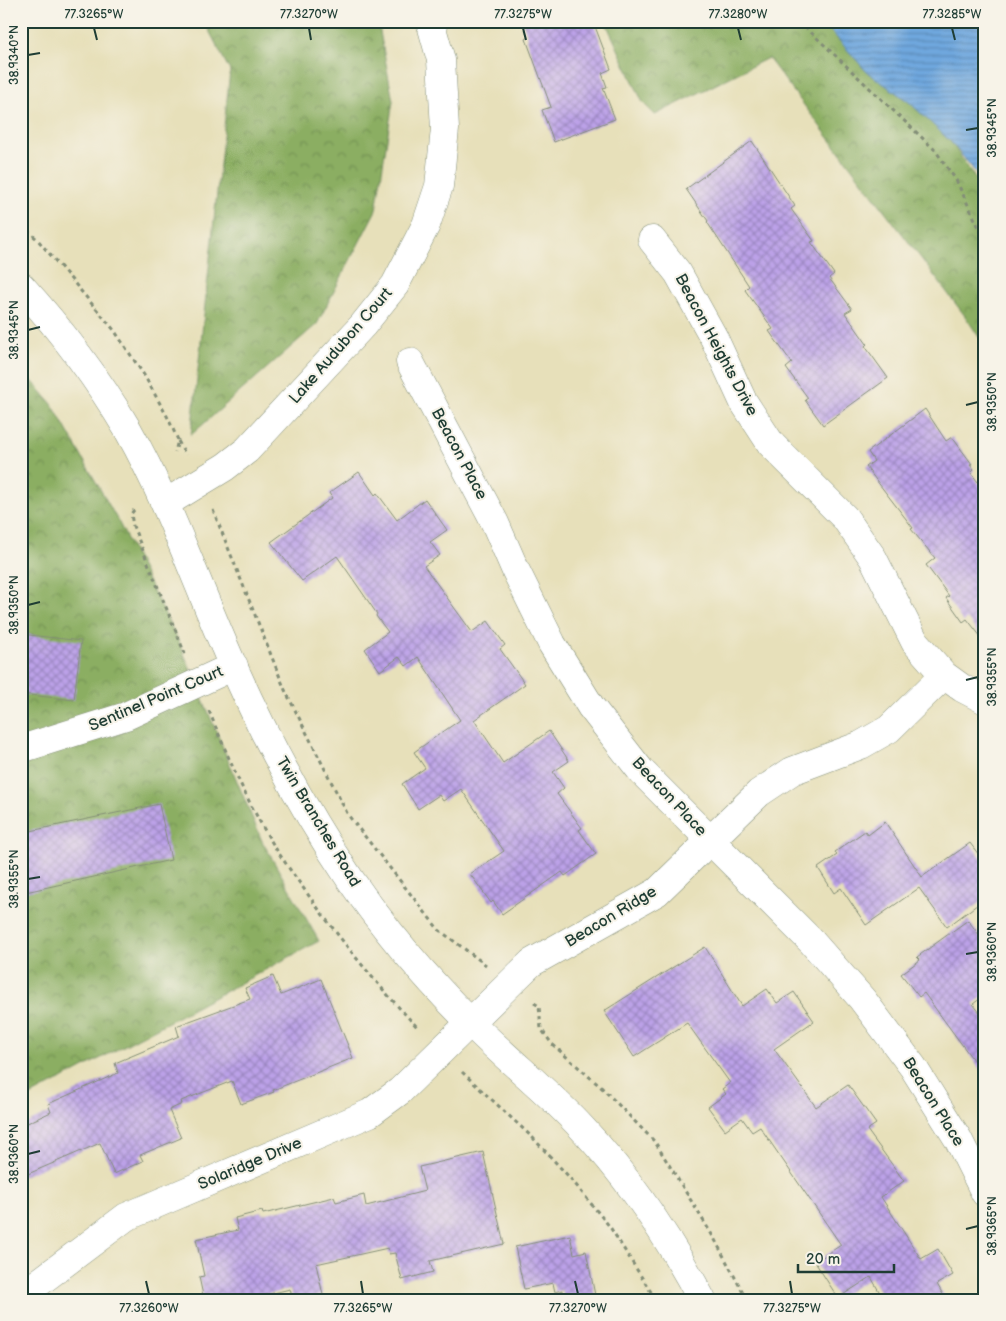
<svg xmlns="http://www.w3.org/2000/svg" width="1006" height="1321" viewBox="0 0 1006 1321" font-family="'Balsamiq Sans',sans-serif">
  <style>
    .forest { fill: url(#forest-crowns); stroke: #55764b }
    .water { fill: url(#water-rules); stroke: #477289 }
    .building { fill: url(#building-cross-hatch) }
    .lines { fill: none; stroke-linecap: round; stroke-linejoin: round }
    .minor-casing { stroke: #838e77; stroke-width: 29 }
    .secondary-casing { stroke: #838e77; stroke-width: 29 }
    .path { stroke: #838e77; stroke-width: 3; stroke-dasharray: 4 4; stroke-linecap: butt }
    .minor { stroke: #fff; stroke-width: 28 }
    .secondary { stroke: #fff; stroke-width: 28 }
    .ticks { fill: none; stroke: #1f3d34; stroke-width: 2 }
    .labels { text-anchor: middle; dominant-baseline: central; stroke-width: 4; stroke-linejoin: round; paint-order: stroke }
    .street-label { font-size: 16px; fill: #1f3d34; stroke: #f7f3e8 }
    .neatline { fill: none; stroke: #1f3d34; stroke-width: 2 }
    .ticks-label { font-size: 12px; text-anchor: middle; fill: #1f3d34 }
  </style>
  <defs>
    <pattern id="forest-crowns" width="20" height="18" patternUnits="userSpaceOnUse" patternTransform="scale(1.25)"><rect width="20" height="18" fill="#8bae62"/><path d="M2 6a3 3 0 1 1 6 0M12 15a3 3 0 1 1 6 0" fill="none" stroke="#718f52"/></pattern>
    <pattern id="water-rules" width="6" height="5" patternUnits="userSpaceOnUse" patternTransform="scale(1.25)"><rect width="6" height="5" fill="#6fa7de"/><path d="M0 2.5h6" fill="none" stroke="#5b89b5"/></pattern>
    <pattern id="building-cross-hatch" width="8" height="8" patternUnits="userSpaceOnUse" patternTransform="scale(1.25)"><rect width="8" height="8" fill="#bca1e8"/><path d="M0 0l8 8M0 8l8-8" fill="none" stroke="#9884bd"/></pattern>
  </defs>
  <rect width="100%" height="100%" fill="#f7f3e8"/>
  <filter id="ink" filterUnits="userSpaceOnUse"><feTurbulence type="fractalNoise" baseFrequency=".02" numOctaves="2"/><feDisplacementMap in="SourceGraphic" scale="10" xChannelSelector="R" yChannelSelector="G"/><feConvolveMatrix kernelMatrix="1 2 1 2 8 2 1 2 1" color-interpolation-filters="sRGB"/></filter>
  <filter id="wash" filterUnits="userSpaceOnUse"><feTurbulence type="fractalNoise" baseFrequency=".0096" numOctaves="4" result="noise"/><feDisplacementMap in="SourceGraphic" scale="20" xChannelSelector="R" yChannelSelector="G"/><feGaussianBlur stdDeviation="1.12" result="paint"/><feColorMatrix in="noise" values="0 0 0 0 0 0 0 0 0 0 0 0 0 0 0 0 0 1.4 0 .05"/><feComposite in="paint" operator="in"/></filter>
  <g filter="url(#wash)">
    <rect width="100%" height="100%" fill="#e7e0ba"/>
    <path class="forest" d="M204 21H378L393 101 376 210 317 324 191 435 230 71Z
      M605 21H822L867 72 909 102 951 142 985 193V346L965 316 768 58 655 115 643 103Z
      M21 368 52 404 118 521 179 642 262 841 319 941 21 1101Z"/>
    <path class="water" d="M822 21H985V184L951 142 909 102 867 72Z"/>
    <g id="blocks">
      <path class="building" d="M522 21H593L611 69 602 73 607 87 603 88 615 119 554 142 542 110 551 107 526 39 528 38Z
        M752 141 795 206 791 209 814 241 811 242 834 274 829 278 852 309 845 313 867 344 865 346 888 378 823 425 805 400 808 398 786 368 792 363 769 331 773 329 745 290 749 286 707 222 708 221 686 189Z
        M925 409 946 441 952 437 972 464 970 465 974 470 971 473 985 491V642L967 619 963 622 946 598 949 596 926 565 935 558 911 529 913 528 866 467 874 461 868 452Z
        M359 472 375 495 377 493 397 520 425 499 447 530 430 542 440 555 424 566 472 632 488 621 505 645 500 649 525 684 474 720 503 763 549 731 569 761 553 772 564 788 557 794 582 828 579 830 596 854 565 876 562 872 502 914 493 901 491 903 470 874 504 851 461 789 443 801 439 795 418 809 402 784 425 768 414 752 460 720 418 657 406 666 399 657 380 671 365 649 388 632 376 616 377 614 337 556 302 581 271 542 332 498 329 493Z
        M21 634 81 641 74 700 21 694Z
        M159 804 171 860 21 893V833Z
        M885 822 922 877 970 843 985 863V899L947 927 919 888 866 925 841 888 834 893 818 868 837 855 835 852 865 831 868 835Z
        M968 920 985 943V995L973 1004 985 1019V1076L924 993 919 997 901 974 920 960 917 957Z
        M705 947 742 1006 767 989 777 1003 794 992 814 1021 774 1049 816 1107 848 1085 876 1124 867 1130 904 1181 881 1197 921 1259 938 1249 953 1275 937 1284 946 1300H884L871 1277 838 1298 815 1262 841 1245 760 1127 752 1132 742 1118 725 1130 708 1107 726 1094 722 1089 730 1083 687 1023 634 1057 604 1011Z
        M273 976 281 995 321 979 353 1058 273 1090 274 1092 241 1104 232 1081 181 1101 182 1104 169 1110 181 1138 140 1155 143 1161 114 1174 100 1143 21 1177V1126L51 1112 48 1104 118 1073 115 1063 179 1036 176 1026 250 999 245 988Z
        M483 1152 504 1244 430 1261 433 1272 402 1280 395 1253 389 1254 388 1248 316 1264 323 1295 302 1300H293L290 1289 245 1300H204L199 1277 204 1276 196 1239 238 1230 235 1218 262 1211 263 1214 334 1197 336 1202 364 1195 366 1206 425 1191 419 1167Z
        M570 1235 574 1254 586 1251 596 1300H564L562 1290 555 1292 553 1283 524 1289 515 1247Z"/>
    </g>
  </g>
  <g filter="url(#ink)">
    <use href="#blocks" fill-opacity="0" stroke="#838e77" stroke-width="1"/>
    <g class="lines">
      <defs>
        <path id="minor" d="M652 240 678 273 714 338 743 401 771 444 845 518 873 558 915 642 944 675 962 688 985 700
          M410 362 495 523 515 569 552 644 591 707 641 771 811 941 862 999 913 1067 958 1139 985 1193
          M166 503 225 467 247 450 363 325 395 285 426 225 439 186 445 129 441 60 430 21
          M21 749 126 716 234 666
          M21 1296 126 1217 370 1113 400 1091 531 963 657 892 759 793 792 771 861 745 889 729 944 675"/>
        <path id="secondary" d="M21 286C61 330 98 379 128 430 171 506 198 588 234 668 267 741 305 813 350 879 385 930 426 978 469 1021 505 1058 547 1090 582 1128 630 1179 669 1238 702 1300"/>
      </defs>
      <use href="#minor" class="minor-casing"/>
      <use href="#secondary" class="secondary-casing"/>
      <path class="path" d="M799 21 935 150 956 180 985 240
        M21 225 37 239 114 330 144 375 167 416 178 440 175 452
        M178 441 186 455
        M134 510 131 514 133 526 185 654
        M213 510 285 690 348 815 439 930 486 965
        M209 711C224 747 239 784 258 818 273 847 293 874 312 900 345 946 380 988 419 1029
        M534 1003 539 1006 541 1029 552 1044 602 1088 655 1142 714 1238 747 1300
        M462 1072 533 1138 571 1179 610 1227 656 1300"/>
      <use href="#minor" class="minor"/>
      <use href="#secondary" class="secondary"/>
    </g>
  </g>
  <path class="ticks" d="M94 28 97 40M309 28 311 40M523 28 526 40M738 28 741 40M952 28 955 40M28 55 40 53M966 130 978 128M28 330 40 327M966 405 978 402M28 605 40 602M966 680 978 677M28 879 40 877M966 954 978 952M28 1154 40 1151M966 1229 978 1226M146 1281 149 1294M361 1281 363 1294M575 1281 578 1294M790 1281 792 1294"/>
  <g class="labels">
    <g class="street-label">
      <text transform="translate(716 345) rotate(62)">Beacon Heights Drive</text>
      <text transform="translate(341 346) rotate(-49)">Lake Audubon Court</text>
      <text transform="translate(459 454) rotate(62)">Beacon Place</text>
      <text transform="translate(156 699) rotate(-23)">Sentinel Point Court</text>
      <text transform="translate(669 797) rotate(47)">Beacon Place</text>
      <text transform="translate(318 822) rotate(59)">Twin Branches Road</text>
      <text transform="translate(611 917) rotate(-31)">Beacon Ridge</text>
      <text transform="translate(933 1102) rotate(58)">Beacon Place</text>
      <text transform="translate(250 1164) rotate(-23)">Solaridge Drive</text>
    </g>
  </g>
  <rect width="1006" height="1321" fill="none" stroke="#f7f3e8" stroke-width="55"/>
  <path d="M798 1264v8h96v-8" fill="none" stroke="#1f3d34" stroke-width="2.5"/>
  <text x="806" y="1264" font-size="15" fill="#1f3d34" stroke="#f7f3e8" stroke-width="4" paint-order="stroke">20 m</text>
  <rect x="28" y="28" width="950" height="1266" class="neatline"/>
  <g class="ticks-label">
    <text x="94" y="18">77.3265°W</text>
    <text x="309" y="18">77.3270°W</text>
    <text x="523" y="18">77.3275°W</text>
    <text x="738" y="18">77.3280°W</text>
    <text x="952" y="18">77.3285°W</text>
    <text transform="translate(14 55) rotate(-90)" y="4">38.9340°N</text>
    <text transform="translate(992 128) rotate(-90)" y="4">38.9345°N</text>
    <text transform="translate(14 330) rotate(-90)" y="4">38.9345°N</text>
    <text transform="translate(992 402) rotate(-90)" y="4">38.9350°N</text>
    <text transform="translate(14 605) rotate(-90)" y="4">38.9350°N</text>
    <text transform="translate(992 677) rotate(-90)" y="4">38.9355°N</text>
    <text transform="translate(14 879) rotate(-90)" y="4">38.9355°N</text>
    <text transform="translate(992 952) rotate(-90)" y="4">38.9360°N</text>
    <text transform="translate(14 1154) rotate(-90)" y="4">38.9360°N</text>
    <text transform="translate(992 1226) rotate(-90)" y="4">38.9365°N</text>
    <text x="149" y="1312">77.3260°W</text>
    <text x="363" y="1312">77.3265°W</text>
    <text x="578" y="1312">77.3270°W</text>
    <text x="792" y="1312">77.3275°W</text>
  </g>
</svg>
